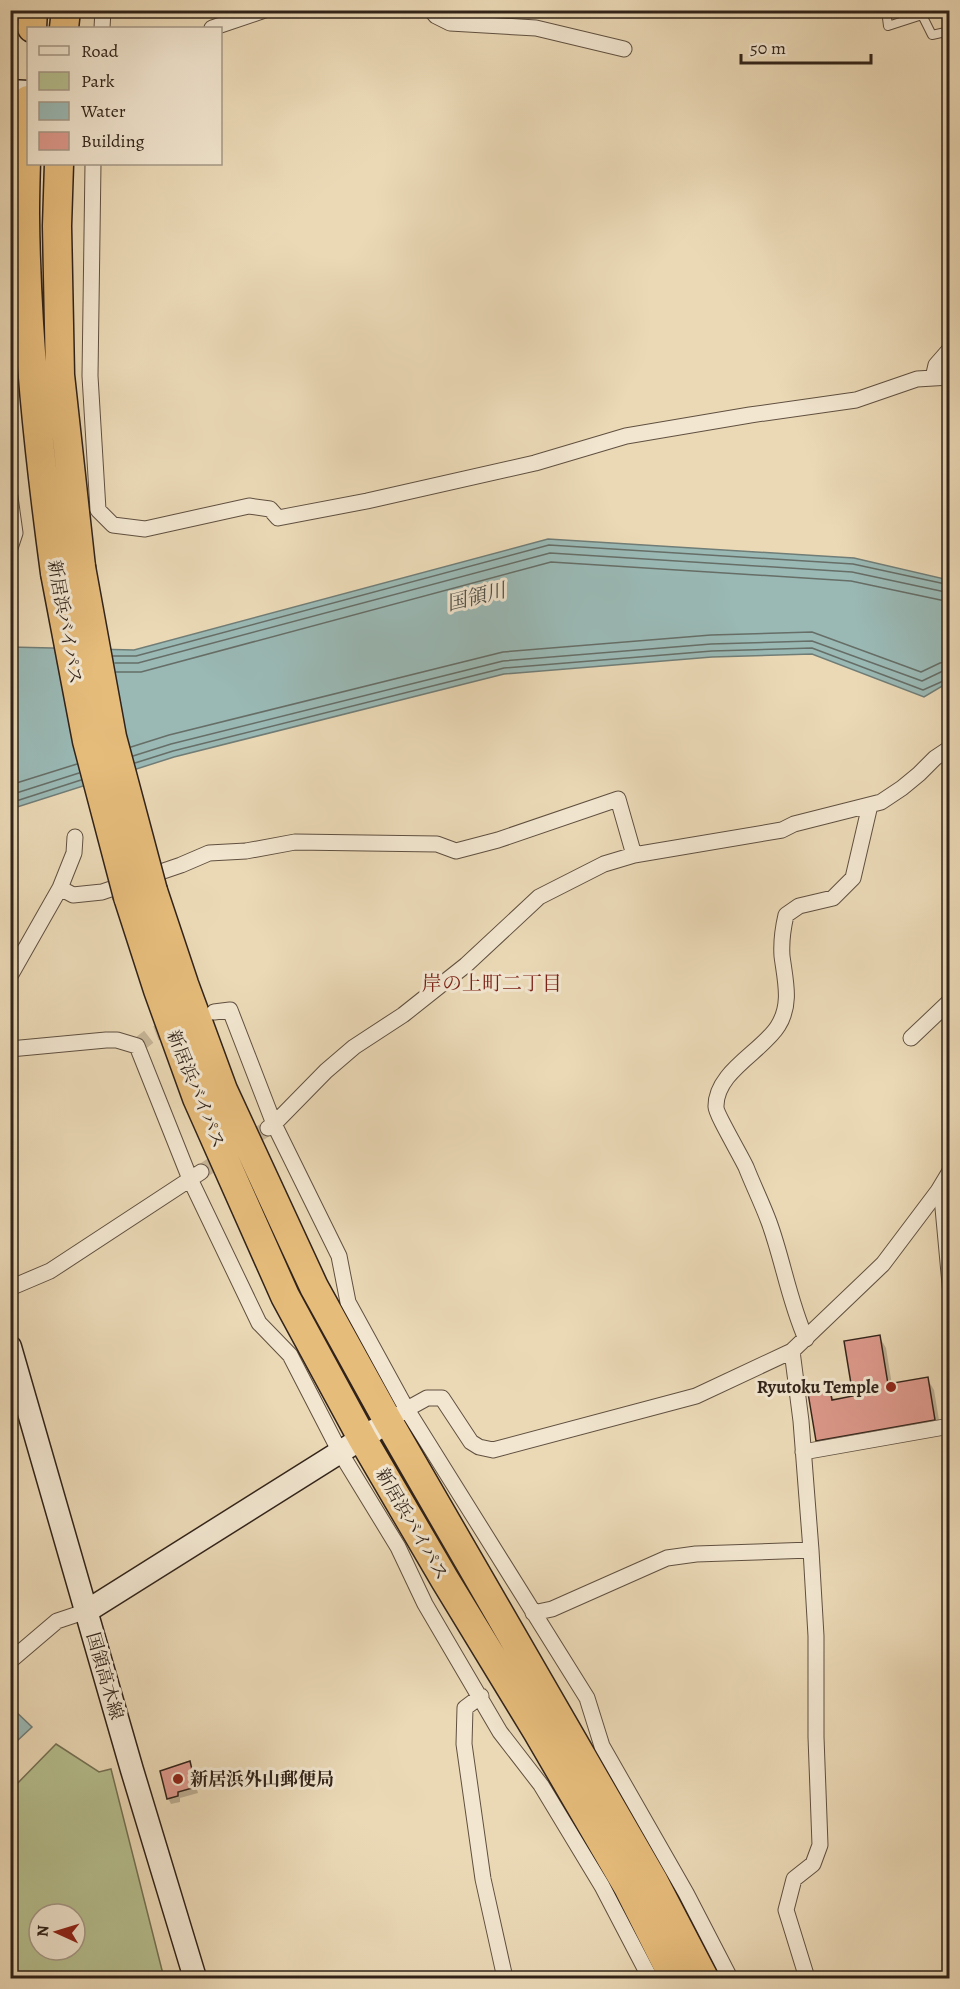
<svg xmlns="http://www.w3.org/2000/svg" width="960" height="1989" viewBox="0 0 960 1989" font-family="Alegreya,'Noto Serif JP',serif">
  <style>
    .green { fill: #b6bf8f; stroke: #747154; stroke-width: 1.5; fill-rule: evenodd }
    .water { fill: #9ab9b5; stroke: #707d77; stroke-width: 1.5 }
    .shadow { fill: #0003 }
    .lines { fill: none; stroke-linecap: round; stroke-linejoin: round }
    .shore { stroke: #666e67; stroke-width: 1.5 }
    .building { fill: #de998c; stroke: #312319; stroke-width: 1.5 }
    .street-tunnel { stroke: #c6b597; stroke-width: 15; stroke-dasharray: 15 8; stroke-linecap: butt }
    .lane-casing { stroke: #605040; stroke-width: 10 }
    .street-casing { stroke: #605040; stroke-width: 17 }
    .secondary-casing { stroke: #312319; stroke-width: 25 }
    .highway-casing { stroke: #312319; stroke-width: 31 }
    .lane { stroke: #f2e6d0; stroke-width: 8 }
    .street { stroke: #f2e6d0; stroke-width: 15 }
    .secondary { stroke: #f2e6d0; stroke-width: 22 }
    .highway { stroke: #e6bc7b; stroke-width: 28 }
    .highway-bridge-casing { stroke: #312319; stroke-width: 31; stroke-linecap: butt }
    .highway-bridge { stroke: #e6bc7b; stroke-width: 28 }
    .poi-dot { fill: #8f2418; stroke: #f2e6d0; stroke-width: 2 }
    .labels { text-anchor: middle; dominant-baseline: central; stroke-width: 6; stroke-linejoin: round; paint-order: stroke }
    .street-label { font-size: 18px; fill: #312319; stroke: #f2e6d0 }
    .poi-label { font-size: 18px; font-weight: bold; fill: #312319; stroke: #f2e6d0; text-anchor: end }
    .water-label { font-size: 20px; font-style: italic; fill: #505048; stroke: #f2e6d0 }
    .neighbourhood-label { font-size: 20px; fill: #7a1f14; stroke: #f2e6d0 }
  </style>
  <rect width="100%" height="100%" fill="#ebd9b6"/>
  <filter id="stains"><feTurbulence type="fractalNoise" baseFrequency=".00333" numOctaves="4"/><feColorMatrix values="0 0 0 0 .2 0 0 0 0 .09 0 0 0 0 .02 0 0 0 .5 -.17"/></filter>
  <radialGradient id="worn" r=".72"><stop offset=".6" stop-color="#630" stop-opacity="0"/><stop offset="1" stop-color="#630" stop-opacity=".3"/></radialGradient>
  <path class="green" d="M56 1744 99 1772 111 1769 164 1978H11V1790ZM39 1914H75V1950H39Z"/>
  <path class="water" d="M548 539 854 558 949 580V682L924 697 812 654 712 657 504 674 174 757 11 809V647L134 650Z
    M10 1706 32 1727 16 1742 11 1736Z"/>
  <path class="shadow" d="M879 1336 886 1348 892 1385 927 1378 934 1390 941 1432 824 1452 817 1440 829 1391 835 1401 855 1397Z
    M189 1763 198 1793 180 1798V1802L171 1804 168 1798Z"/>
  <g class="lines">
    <path class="shore" d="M113 656H136L549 545 853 564 950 585
      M115 663H138L550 553 852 572 950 593
      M116 672H141L551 562 851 581 950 602
      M131 747 169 735 503 652 711 635 812 632 921 672 940 663 950 661
      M133 756 171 744 503 661 711 644 812 641 922 681 943 671 950 670
      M135 763 173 751 504 668 712 651 812 648 923 690 950 678
      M10 785 77 764
      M10 795 79 773
      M10 803 81 780"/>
  </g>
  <path class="building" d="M880 1335 888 1384 928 1377 935 1420 816 1441 808 1393 830 1390 832 1400 853 1396 844 1341Z
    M190 1761 196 1787 178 1792V1796L167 1799 160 1771Z"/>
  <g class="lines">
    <path class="street-tunnel" d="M137 1046 151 1035 177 1025
      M201 1172 268 1128"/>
    <defs>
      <path id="lane" d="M886 10 888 26 922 15 932 35 950 31
        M938 1192 950 1322"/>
      <path id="street" d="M431 10 436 16 450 23 536 28 624 49
        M102 28 103 10
        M212 28 265 10
        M93 164 90 376 98 510 113 525 145 529 249 506 270 509 278 518 367 501 535 463 626 436 750 415 856 400 917 379 950 377
        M933 378 936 365 950 349
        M10 497 15 533 10 548
        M60 888 74 853 75 837
        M10 976 60 888 73 895 102 892 181 865 209 853 246 851 295 842 437 844 456 851 498 840 618 799 634 855
        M214 1012 230 1010 274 1124 326 1071 354 1047 403 1015 466 965 539 897 604 864 634 855 782 830 794 824 881 802 902 788 919 774 935 758 950 748
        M911 1038 950 1001
        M10 1049 106 1040H117L137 1046 190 1179 259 1323 290 1355 340 1452 398 1547 425 1604 500 1732 541 1785 602 1886 650 1978
        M268 1128 274 1124 339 1256 348 1302 406 1408 587 1698 602 1746 686 1893 730 1978
        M10 1288 50 1271 201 1172
        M806 1339C789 1301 783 1260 769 1222 762 1203 753 1185 746 1167 741 1156 716 1114 716 1107 715 1072 763 1051 778 1026 792 1004 785 980 782 956 781 942 783 928 786 915L799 906 833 898 853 878 870 805
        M792 1351 801 1421 811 1550 816 1636V1737L820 1845 813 1864 794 1879 786 1910 807 1978
        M398 1414 427 1398H442L471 1442 479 1447 493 1450 696 1396 792 1351 883 1264 938 1191 950 1171
        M803 1452 950 1426
        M533 1613 552 1609 667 1558 696 1554 811 1550
        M10 1661 57 1621 87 1611
        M481 1696 465 1708 464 1744 483 1879 505 1978"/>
      <path id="secondary" d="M10 91 28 92
        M10 1347 132 1770 195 1978
        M87 1611 375 1430"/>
      <path id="highway" d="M32 28 33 10
        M64 28 66 10
        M28 100C27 138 25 176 25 214 26 334 39 454 55 573
        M59 164 57 226 60 375 81 567
        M153 891 184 984 223 1090 314 1287 388 1421 653 1880 704 1978
        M128 897 158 990 197 1098 285 1296 362 1438 445 1580 537 1731 628 1887 674 1978"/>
    </defs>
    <use href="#lane" class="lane-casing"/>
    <use href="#street" class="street-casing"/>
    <use href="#secondary" class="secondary-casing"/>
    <use href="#highway" class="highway-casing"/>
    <use href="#lane" class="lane"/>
    <use href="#street" class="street"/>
    <use href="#secondary" class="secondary"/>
    <use href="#highway" class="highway"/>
    <defs>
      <path id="highway-bridge" d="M81 567 112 737 153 891
        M55 573 87 741 128 897"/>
    </defs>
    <use href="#highway-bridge" class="highway-bridge-casing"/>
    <use href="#highway-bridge" class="highway-bridge"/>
  </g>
  <g class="poi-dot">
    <circle cx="891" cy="1387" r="6"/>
    <circle cx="178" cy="1779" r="6"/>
  </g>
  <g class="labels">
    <g class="street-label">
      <text transform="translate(65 622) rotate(80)">新居浜バイパス</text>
      <text transform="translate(196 1089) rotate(68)">新居浜バイパス</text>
      <text transform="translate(412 1524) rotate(60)">新居浜バイパス</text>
      <text transform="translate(105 1676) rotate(74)">国領高木線</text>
    </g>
    <g class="poi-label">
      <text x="879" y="1387">Ryutoku Temple</text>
      <text x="190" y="1779" text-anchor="start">新居浜外山郵便局</text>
    </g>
    <g class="water-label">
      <text transform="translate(476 597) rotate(-14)">国領川</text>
    </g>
    <g class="neighbourhood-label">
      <text x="492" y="983">岸の上町二丁目</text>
    </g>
  </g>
  <rect width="960" height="1989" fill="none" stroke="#ebd9b6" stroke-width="36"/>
  <rect x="12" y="12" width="936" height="1965" fill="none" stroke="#312319" stroke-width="3"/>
  <rect x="18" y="18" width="924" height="1953" fill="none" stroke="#312319" stroke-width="1.5"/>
  <rect x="27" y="27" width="195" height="138" fill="#f2e6d0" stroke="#a59887" stroke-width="1.5"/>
  <rect x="39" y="46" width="30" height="9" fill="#f2e6d0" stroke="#a59887" stroke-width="1.5"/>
  <text x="81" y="57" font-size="18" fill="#312319">Road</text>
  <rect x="39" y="72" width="30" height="18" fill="#b6bf8f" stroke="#a59887" stroke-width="1.5"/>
  <text x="81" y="87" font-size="18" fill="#312319">Park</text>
  <rect x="39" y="102" width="30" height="18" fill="#9ab9b5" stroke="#a59887" stroke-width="1.5"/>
  <text x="81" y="117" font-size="18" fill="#312319">Water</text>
  <rect x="39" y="132" width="30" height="18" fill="#de998c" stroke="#a59887" stroke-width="1.5"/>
  <text x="81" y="147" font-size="18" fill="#312319">Building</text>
  <g transform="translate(57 1932) rotate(274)"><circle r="28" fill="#f2e6d0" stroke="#a59887" stroke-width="1.5"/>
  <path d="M0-4.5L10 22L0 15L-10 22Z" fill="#8f2418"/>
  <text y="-9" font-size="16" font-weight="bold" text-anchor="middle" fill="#312319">N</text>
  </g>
  <path d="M741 54v9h130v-9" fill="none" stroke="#312319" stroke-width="3"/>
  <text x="750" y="54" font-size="18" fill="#312319" stroke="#f2e6d0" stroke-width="4.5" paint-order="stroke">50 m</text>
  <rect width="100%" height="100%" filter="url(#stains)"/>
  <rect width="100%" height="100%" fill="url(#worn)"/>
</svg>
